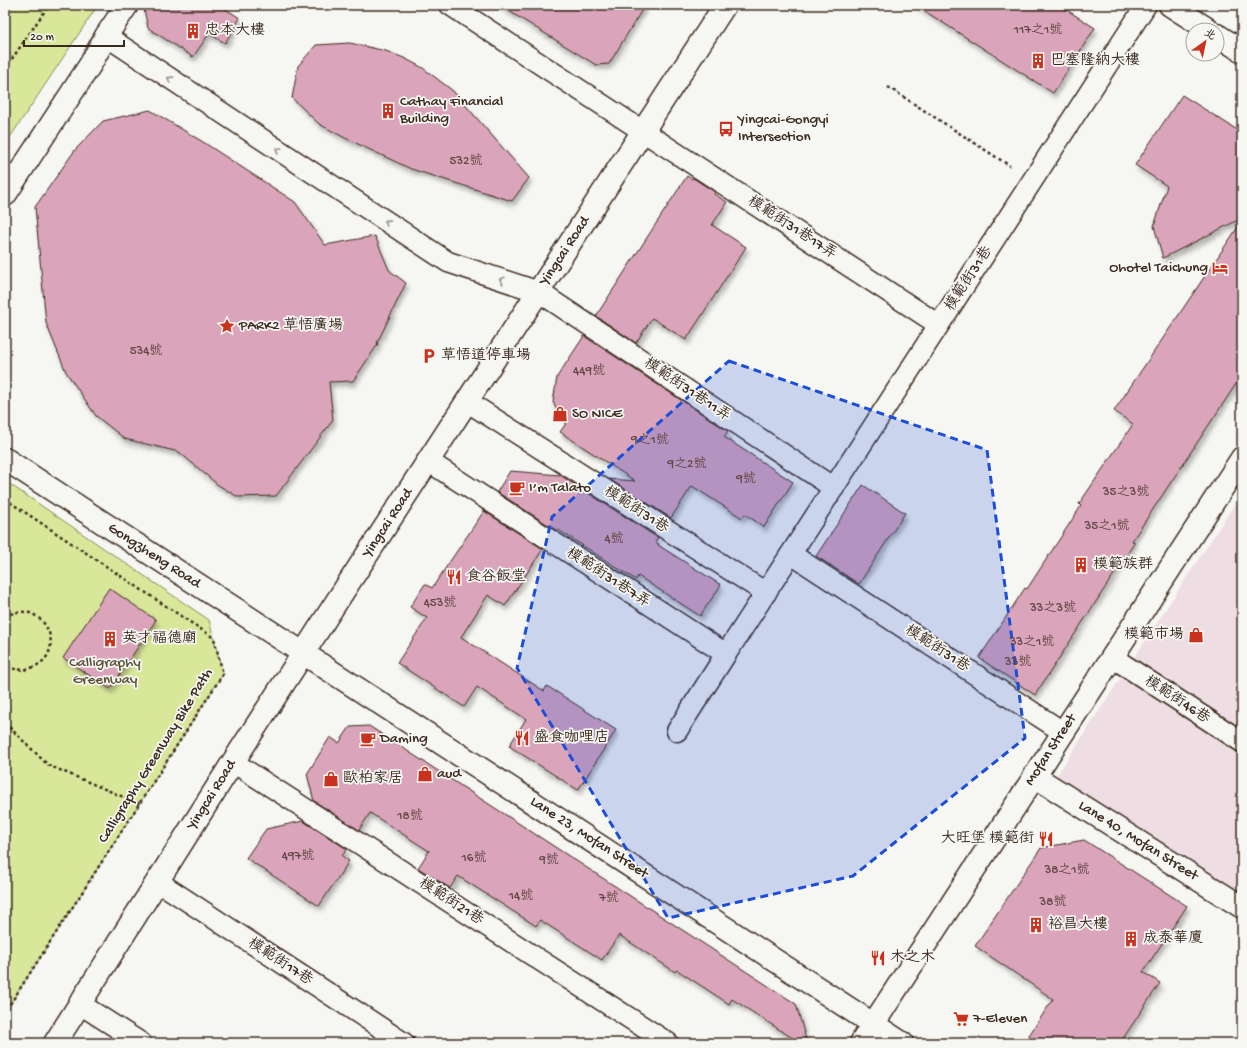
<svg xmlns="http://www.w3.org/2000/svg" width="1247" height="1048" viewBox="0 0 1247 1048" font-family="'Gochi Hand','LXGW WenKai TC',sans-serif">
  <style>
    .built { fill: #eedde2 }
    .green { fill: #d9e79a; stroke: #8a885c }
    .building { fill: #daa4bb; stroke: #3b2a1e; filter: url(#shadow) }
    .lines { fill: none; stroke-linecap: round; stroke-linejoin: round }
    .service-casing { stroke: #3b2a1e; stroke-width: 23 }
    .minor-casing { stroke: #3b2a1e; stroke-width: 25 }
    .secondary-casing { stroke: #3b2a1e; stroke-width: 25 }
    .path { stroke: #3b2a1e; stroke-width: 2.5; stroke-dasharray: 3 3; stroke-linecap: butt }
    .service { stroke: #f6f6f2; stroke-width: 20 }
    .minor { stroke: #f6f6f2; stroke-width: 22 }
    .secondary { stroke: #f6f6f2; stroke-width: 22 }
    .oneway { stroke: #989088 }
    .marked { fill: #1d4ed8; fill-opacity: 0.2; stroke: #1d4ed8; stroke-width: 3; stroke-dasharray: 8 5; stroke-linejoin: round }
    .labels { text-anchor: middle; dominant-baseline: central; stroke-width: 3.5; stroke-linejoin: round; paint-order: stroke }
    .number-label { font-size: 13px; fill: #634845 }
    .poi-label { font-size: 15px; fill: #3b2a1e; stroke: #f6f6f2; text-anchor: start }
    .street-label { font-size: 15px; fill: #3b2a1e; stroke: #f6f6f2 }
    .park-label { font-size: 15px; fill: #5b5037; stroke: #f6f6f2 }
  </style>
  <defs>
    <filter id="shadow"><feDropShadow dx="2.5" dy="4.5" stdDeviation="2" flood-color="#0004"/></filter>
  </defs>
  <rect width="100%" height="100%" fill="#f6f6f2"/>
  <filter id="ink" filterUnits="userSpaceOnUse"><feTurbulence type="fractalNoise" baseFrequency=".025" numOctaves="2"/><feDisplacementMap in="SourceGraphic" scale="8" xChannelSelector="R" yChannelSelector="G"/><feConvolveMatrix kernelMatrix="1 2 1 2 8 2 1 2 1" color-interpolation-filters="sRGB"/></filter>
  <g filter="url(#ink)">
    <path class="built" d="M1242 493V898L1056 777Z"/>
    <path class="green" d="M5 5H98L5 145Z
      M5 481 209 620 223 674 5 1012Z"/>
    <path class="building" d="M143 5H219L240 18 225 43 209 34 193 57 148 28Z
      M499 5H645L609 64 596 65Z
      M915 5H1059L1095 28 1053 93Z
      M350 43 386 51 404 58 423 68 453 91 529 178 512 201 411 169 345 138 319 124 292 98 298 66 316 45Z
      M1182 95 1242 133V218L1163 258 1154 226 1167 186 1135 165Z
      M150 110 203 142 295 202 325 245 375 236 389 270 406 283 377 343 378 344 353 381 329 382 333 420 276 496 238 497 218 485 179 452 125 439 96 416 66 372 46 323 35 207 75 150 103 121Z
      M687 176 692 179 693 178 715 192 714 194 727 202 712 225 746 247 686 340 652 318 636 343 596 316Z
      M1242 221V375L1132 541 1135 542 1035 695 979 658 1025 588 1027 589 1081 506 1079 504 1133 424 1114 411Z
      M584 336 728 431 724 437 793 482 764 527 745 514 742 518 692 486 671 518 609 479 635 481 560 432 567 422 557 411 553 402 557 377Z
      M510 471 560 475 658 538 655 542 659 544 658 545 721 585 700 616 638 576 636 580 557 529 556 530 497 492Z
      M863 485 905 513 859 584 816 556Z
      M484 511 543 549 505 606 488 595 461 637 544 691 547 686 616 730 578 790 509 746 526 719 477 687 464 707 397 663 427 618 410 607 425 584 432 588Z
      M109 588 156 620 110 689 63 658Z
      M369 726 796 1004 807 1043H800L732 999 729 1004 677 970 675 972 619 935 602 960 540 920 536 926 458 876 450 888 418 868 429 851 370 813 359 830 314 801 307 774 330 737 339 743 350 727Z
      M303 821 347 849 342 856 349 861 319 906 246 858 266 829Z
      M1084 840 1187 906 1143 972 1160 983 1120 1043H1024L1053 999 975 946 1041 848Z"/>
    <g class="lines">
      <defs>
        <path id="service" d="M450 5 939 325
          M106 36 448 262 539 292 834 488
          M468 402 766 593
          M428 461 726 654 1146 5
          M791 554 1063 732
          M1112 657 1242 742
          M677 731 726 654
          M233 762 668 1043
          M157 881 404 1043
          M80 1004 141 1043"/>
        <path id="minor" d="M5 195 90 65 106 36 127 5
          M5 459 902 1043
          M1034 776 1242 907
          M861 1043 1242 458"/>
        <path id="secondary" d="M1170 5 1209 30
          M1217 35 1242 51
          M55 1043 233 762 335 604 725 5"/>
      </defs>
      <use href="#service" class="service-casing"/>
      <use href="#minor" class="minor-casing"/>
      <use href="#secondary" class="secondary-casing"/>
      <path class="path" d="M5 69 49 5
        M888 87 1010 166
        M5 499 214 638 223 674 5 1012
        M5 617C42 594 72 654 31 668 23 671 12 670 5 664
        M5 723 48 765 140 804"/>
      <use href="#service" class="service"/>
      <use href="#minor" class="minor"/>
      <use href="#secondary" class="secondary"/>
    </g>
    <defs><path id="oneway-chevron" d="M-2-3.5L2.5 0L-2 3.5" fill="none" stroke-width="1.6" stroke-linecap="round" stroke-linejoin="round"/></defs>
    <g class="oneway">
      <use href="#oneway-chevron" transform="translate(170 79) rotate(-147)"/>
      <use href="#oneway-chevron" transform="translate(278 150) rotate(-147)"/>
      <use href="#oneway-chevron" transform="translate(387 222) rotate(-147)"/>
      <use href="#oneway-chevron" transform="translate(502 280) rotate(-162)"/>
    </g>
  </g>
  <path class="marked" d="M729 361 987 450 1025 738 853 876 668 918 517 668 552 517Z"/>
  <defs>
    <symbol id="building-bare" viewBox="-9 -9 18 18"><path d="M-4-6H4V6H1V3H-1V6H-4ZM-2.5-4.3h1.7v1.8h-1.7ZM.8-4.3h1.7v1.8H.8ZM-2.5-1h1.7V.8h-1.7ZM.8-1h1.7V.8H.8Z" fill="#c8321e" stroke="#f6f6f2" stroke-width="2.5" paint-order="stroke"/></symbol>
    <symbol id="bus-bare" viewBox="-9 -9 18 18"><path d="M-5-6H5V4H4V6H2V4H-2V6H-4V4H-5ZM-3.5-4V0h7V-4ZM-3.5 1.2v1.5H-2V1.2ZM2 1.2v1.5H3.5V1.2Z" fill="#c8321e" stroke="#f6f6f2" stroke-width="2.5" paint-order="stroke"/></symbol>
    <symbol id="hotel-bare" viewBox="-9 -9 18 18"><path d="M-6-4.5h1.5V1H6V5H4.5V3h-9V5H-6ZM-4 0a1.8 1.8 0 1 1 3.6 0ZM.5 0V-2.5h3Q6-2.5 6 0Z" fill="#c8321e" stroke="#f6f6f2" stroke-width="2.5" paint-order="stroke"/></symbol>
    <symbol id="sight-bare" viewBox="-9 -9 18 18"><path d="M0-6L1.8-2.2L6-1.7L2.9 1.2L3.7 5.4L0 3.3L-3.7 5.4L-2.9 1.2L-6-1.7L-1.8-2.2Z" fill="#c8321e" stroke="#f6f6f2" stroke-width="2.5" paint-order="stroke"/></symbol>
    <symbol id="parking-bare" viewBox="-9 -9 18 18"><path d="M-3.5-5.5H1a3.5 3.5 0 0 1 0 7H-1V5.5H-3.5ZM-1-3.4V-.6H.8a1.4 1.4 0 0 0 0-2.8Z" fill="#c8321e" stroke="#f6f6f2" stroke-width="2.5" paint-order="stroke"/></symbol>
    <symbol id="shop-bare" viewBox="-9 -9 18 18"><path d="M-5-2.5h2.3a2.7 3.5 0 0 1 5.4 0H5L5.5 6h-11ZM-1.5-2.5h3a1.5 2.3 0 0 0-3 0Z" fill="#c8321e" stroke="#f6f6f2" stroke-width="2.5" paint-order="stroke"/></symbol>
    <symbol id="cafe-bare" viewBox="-9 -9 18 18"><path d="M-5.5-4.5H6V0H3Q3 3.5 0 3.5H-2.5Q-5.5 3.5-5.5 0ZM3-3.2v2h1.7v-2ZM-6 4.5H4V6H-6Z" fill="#c8321e" stroke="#f6f6f2" stroke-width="2.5" paint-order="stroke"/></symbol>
    <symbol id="restaurant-bare" viewBox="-9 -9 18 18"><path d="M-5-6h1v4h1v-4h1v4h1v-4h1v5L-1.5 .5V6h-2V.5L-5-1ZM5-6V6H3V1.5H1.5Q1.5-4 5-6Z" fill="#c8321e" stroke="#f6f6f2" stroke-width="2.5" paint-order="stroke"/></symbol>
    <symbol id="supermarket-bare" viewBox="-9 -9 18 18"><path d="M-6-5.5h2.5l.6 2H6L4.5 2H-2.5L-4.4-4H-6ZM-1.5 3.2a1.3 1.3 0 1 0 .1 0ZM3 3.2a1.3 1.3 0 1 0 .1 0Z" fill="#c8321e" stroke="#f6f6f2" stroke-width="2.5" paint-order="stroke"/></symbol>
  </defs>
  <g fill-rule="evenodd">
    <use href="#building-bare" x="182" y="20" width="22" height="22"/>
    <use href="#building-bare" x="1027" y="50" width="22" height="22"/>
    <use href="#building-bare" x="377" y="100" width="22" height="22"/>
    <use href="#bus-bare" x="715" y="118" width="22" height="22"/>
    <use href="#hotel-bare" x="1209" y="257" width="22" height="22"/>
    <use href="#sight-bare" x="216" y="315" width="22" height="22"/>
    <use href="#parking-bare" x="418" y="345" width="22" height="22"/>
    <use href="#shop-bare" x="549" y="403" width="22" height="22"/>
    <use href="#cafe-bare" x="506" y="477" width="22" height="22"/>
    <use href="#building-bare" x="1070" y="554" width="22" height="22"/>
    <use href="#restaurant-bare" x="443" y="566" width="22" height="22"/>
    <use href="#shop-bare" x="1185" y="624" width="22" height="22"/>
    <use href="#building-bare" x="99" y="628" width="22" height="22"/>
    <use href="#restaurant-bare" x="511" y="727" width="22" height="22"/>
    <use href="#cafe-bare" x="357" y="728" width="22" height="22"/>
    <use href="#shop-bare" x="414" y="763" width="22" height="22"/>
    <use href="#shop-bare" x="320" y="768" width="22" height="22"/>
    <use href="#restaurant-bare" x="1035" y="828" width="22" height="22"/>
    <use href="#building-bare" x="1025" y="914" width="22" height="22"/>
    <use href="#building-bare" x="1120" y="928" width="22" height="22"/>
    <use href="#restaurant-bare" x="867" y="947" width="22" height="22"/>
    <use href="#supermarket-bare" x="950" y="1008" width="22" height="22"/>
  </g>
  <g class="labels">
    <g class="number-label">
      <text x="1038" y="30">117之1號</text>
      <text x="466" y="161">532號</text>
      <text x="146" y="351">534號</text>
      <text x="589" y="371">449號</text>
      <text x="650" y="440">9之1號</text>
      <text x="687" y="464">9之2號</text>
      <text x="746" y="479">9號</text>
      <text x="1126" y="492">35之3號</text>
      <text x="1107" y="526">35之1號</text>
      <text x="614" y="539">4號</text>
      <text x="440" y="603">453號</text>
      <text x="1053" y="608">33之3號</text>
      <text x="1032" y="642">33之1號</text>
      <text x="1018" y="662">33號</text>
      <text x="410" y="816">18號</text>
      <text x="298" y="856">497號</text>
      <text x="474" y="858">16號</text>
      <text x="549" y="860">9號</text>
      <text x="1067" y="870">38之1號</text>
      <text x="521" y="896">14號</text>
      <text x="609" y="898">7號</text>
      <text x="1053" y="902">38號</text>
    </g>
    <g class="poi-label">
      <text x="205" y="31">忠本大樓</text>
      <text x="1050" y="61">巴塞隆納大樓</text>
      <text x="400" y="102">Cathay Financial<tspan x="400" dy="17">Building</tspan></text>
      <text x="738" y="120">Yingcai-Gongyi<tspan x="738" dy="17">Intersection</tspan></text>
      <text x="1208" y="268" text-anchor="end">Ohotel Taichung</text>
      <text x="239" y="326">PARK2 草悟廣場</text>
      <text x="441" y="356">草悟道停車場</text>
      <text x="572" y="414">SO NICE</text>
      <text x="529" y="488">I’m Talato</text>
      <text x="1093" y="565">模範族群</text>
      <text x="466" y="577">食谷飯堂</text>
      <text x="1184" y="635" text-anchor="end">模範市場</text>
      <text x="122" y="639">英才福德廟</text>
      <text x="534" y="738">盛食咖哩店</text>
      <text x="380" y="739">Daming</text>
      <text x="437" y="774">aud</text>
      <text x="343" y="779">歐柏家居</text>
      <text x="1034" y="839" text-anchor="end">大旺堡 模範街</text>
      <text x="1048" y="925">裕昌大樓</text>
      <text x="1143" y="939">成泰華廈</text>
      <text x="890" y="958">木之木</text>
      <text x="973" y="1019">7-Eleven</text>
    </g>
    <g class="street-label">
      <text transform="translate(792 228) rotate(33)">模範街31巷17弄</text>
      <text transform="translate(565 251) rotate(-57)">Yingcai Road</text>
      <text transform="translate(969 279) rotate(-57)">模範街31巷</text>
      <text transform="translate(687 390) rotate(34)">模範街31巷11弄</text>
      <text transform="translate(636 510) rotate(33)">模範街31巷</text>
      <text transform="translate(388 523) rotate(-57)">Yingcai Road</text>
      <text transform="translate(154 556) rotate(33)">Gongzheng Road</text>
      <text transform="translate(608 578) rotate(33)">模範街31巷7弄</text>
      <text transform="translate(937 649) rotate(33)">模範街31巷</text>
      <text transform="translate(1177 700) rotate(33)">模範街46巷</text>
      <text transform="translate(1051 750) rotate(-57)">Mofan Street</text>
      <text transform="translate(156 756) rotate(-58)">Calligraphy Greenway Bike Path</text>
      <text transform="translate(212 795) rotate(-58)">Yingcai Road</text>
      <text transform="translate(589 838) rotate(33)">Lane 23, Mofan Street</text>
      <text transform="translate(1138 841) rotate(32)">Lane 40, Mofan Street</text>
      <text transform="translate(451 902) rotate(33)">模範街21巷</text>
      <text transform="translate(280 962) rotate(33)">模範街17巷</text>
    </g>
    <g class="park-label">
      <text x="105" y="663">Calligraphy<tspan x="105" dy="17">Greenway</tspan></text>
    </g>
  </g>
  <rect width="1247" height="1048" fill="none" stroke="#f6f6f2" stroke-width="20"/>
  <rect x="10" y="10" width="1227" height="1028" fill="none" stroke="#3b2a1e" stroke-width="1.5" filter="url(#ink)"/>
  <g transform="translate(1205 42) rotate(33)"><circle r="19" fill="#f6f6f2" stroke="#aba49d"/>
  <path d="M0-3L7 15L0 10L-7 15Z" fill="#c8321e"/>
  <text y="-6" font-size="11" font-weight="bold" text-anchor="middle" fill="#3b2a1e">北</text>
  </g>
  <path d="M24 40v6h100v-6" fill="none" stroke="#3b2a1e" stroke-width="2"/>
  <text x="30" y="40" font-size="12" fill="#3b2a1e" stroke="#f6f6f2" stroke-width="3" paint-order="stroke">20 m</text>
</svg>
